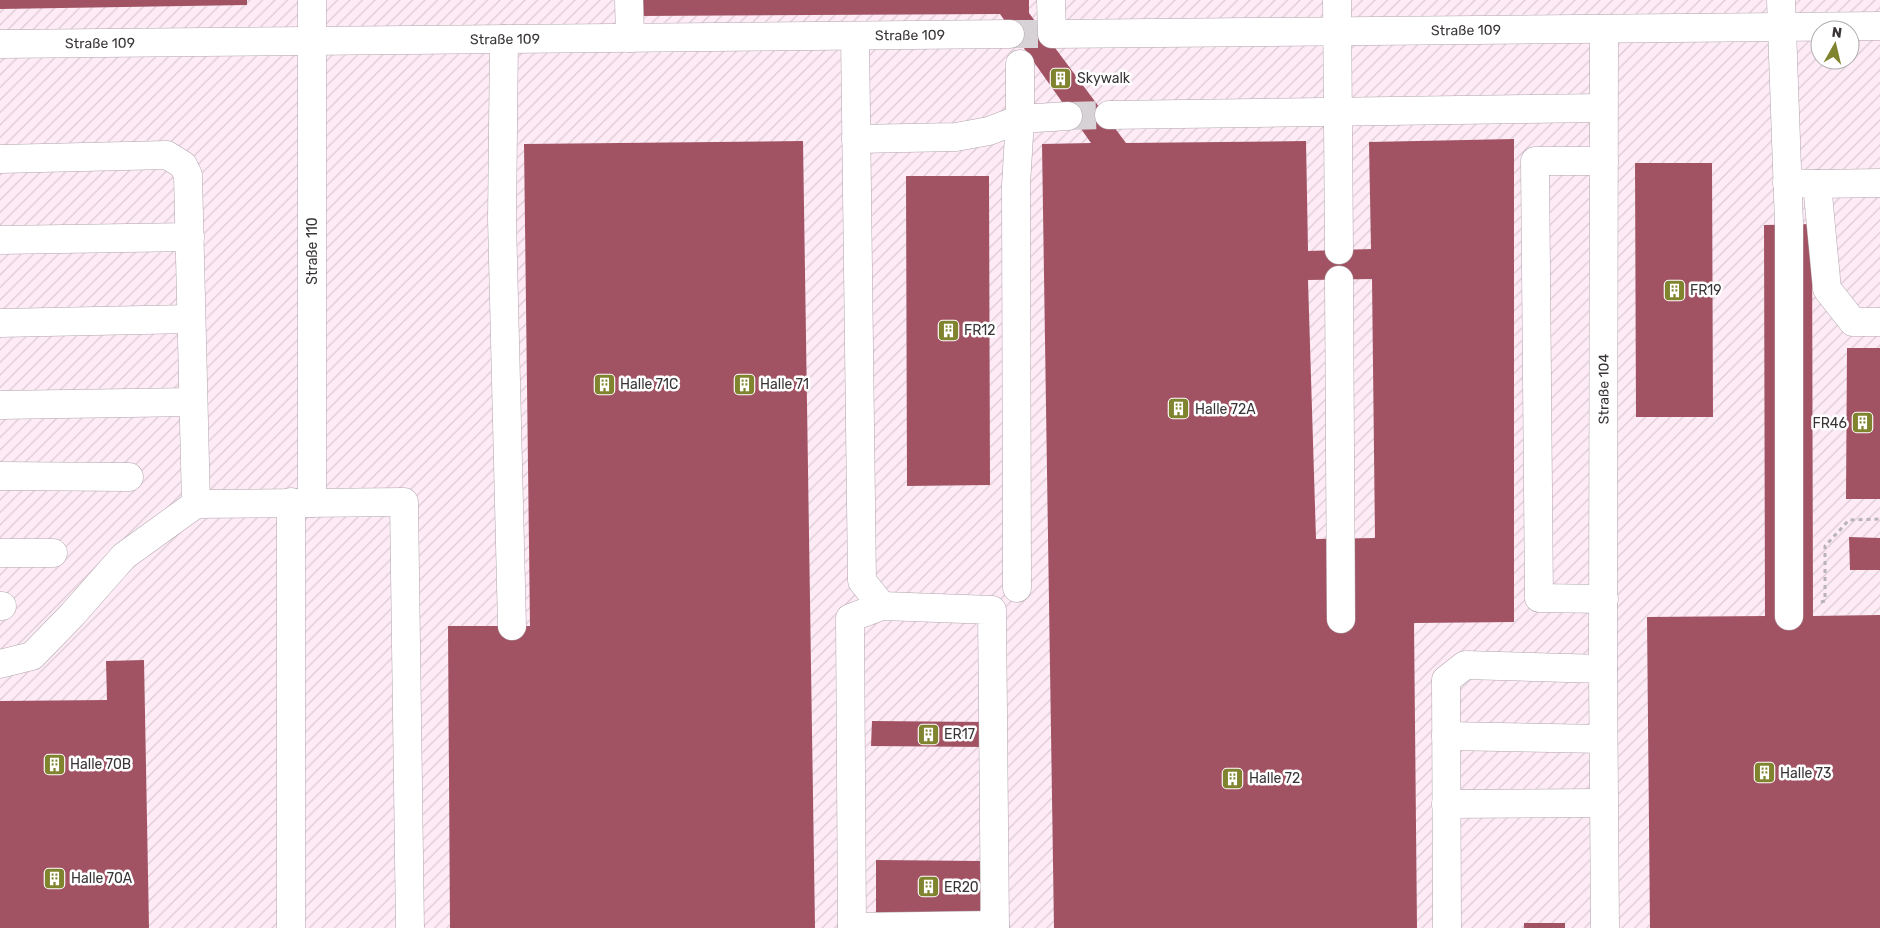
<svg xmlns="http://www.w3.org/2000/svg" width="1880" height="928" viewBox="0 0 1880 928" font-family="Rubik,sans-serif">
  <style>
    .industrial { fill: url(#industrial-furrows); fill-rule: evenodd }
    .building { fill: #a25363; fill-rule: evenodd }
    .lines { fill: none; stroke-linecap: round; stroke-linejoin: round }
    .minor-tunnel { stroke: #d7d2d5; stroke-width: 28; stroke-dasharray: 28 14; stroke-linecap: butt }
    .minor-casing { stroke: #b1a6ac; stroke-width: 29 }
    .path { stroke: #b8b3b6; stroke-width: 3; stroke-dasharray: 4 4; stroke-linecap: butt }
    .minor { stroke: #fff; stroke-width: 28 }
    .labels { text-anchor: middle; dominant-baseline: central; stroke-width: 5; stroke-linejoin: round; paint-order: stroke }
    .street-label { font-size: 14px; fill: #393537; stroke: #fff }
    .poi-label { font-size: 14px; fill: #393537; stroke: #fff; text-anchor: start }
  </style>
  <defs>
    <pattern id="industrial-furrows" width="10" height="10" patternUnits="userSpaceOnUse" patternTransform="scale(1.25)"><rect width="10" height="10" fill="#feebf6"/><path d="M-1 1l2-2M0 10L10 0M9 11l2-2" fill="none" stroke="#dacad4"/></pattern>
  </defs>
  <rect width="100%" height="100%" fill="#fef9fc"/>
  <path class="industrial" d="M0 0H1880V928H0ZM1820 30H1850V60H1820Z"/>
  <path class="building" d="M0 0H247V5L0 9Z
    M638 0H1029V13L1126 143 1306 141 1308 251 1371 249 1369 142 1514 139V622L1414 623 1417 928H1054L1042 144 1091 143 1000 14 638 16ZM1372 279 1375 538 1316 539 1308 280Z
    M803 141 815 928H450L448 626H530L524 144Z
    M1635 163H1712L1713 417H1636Z
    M906 176H989L990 485 907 486Z
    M1812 224 1813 616 1880 615V928H1650L1647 617 1765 616 1764 225Z
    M1847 348H1880V499H1846Z
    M1849 537 1880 538V570H1850Z
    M144 660 149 928H0V701L107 700 106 661Z
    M872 721 985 722V747L871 746Z
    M876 860 981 861 980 915 876 913Z
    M1524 923H1565V928H1524Z"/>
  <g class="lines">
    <path class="minor-tunnel" d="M1010 34H1052
      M1068 116 1109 115"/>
    <defs>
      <g id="minor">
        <path d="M312 0V503"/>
        <path d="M629 0 630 38"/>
        <path id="s1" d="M1051 0 1052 34 1880 26"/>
        <path d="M1337 0 1339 250"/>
        <path d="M1781 0 1789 224V616"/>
        <path d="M855 36 862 581 882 606"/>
        <path d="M504 39 502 219 512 626"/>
        <path id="s2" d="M0 44 1010 34"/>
        <path d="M1020 64V119L1068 116"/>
        <path d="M1109 115 1603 108"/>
        <path d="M856 139 956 137 989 131 1020 119 1016 185 1017 588"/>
        <path d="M0 159 167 155 183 165 188 175 196 504"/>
        <path d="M1787 183 1817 184 1827 289 1853 322H1880"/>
        <path d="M1817 184 1880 183"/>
        <path d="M0 240 190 237"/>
        <path d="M1339 280 1341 619"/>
        <path d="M0 323 191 319"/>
        <path d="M0 405 193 402"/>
        <path d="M0 476 129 477"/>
        <path d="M291 502V928"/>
        <path d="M0 553H53"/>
        <path d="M1604 599 1539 598 1535 161H1604"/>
        <path d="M0 606H2"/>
        <path d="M0 664 32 656 72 615 124 556 196 504 404 502 410 928"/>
        <path id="s3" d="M1603 669 1604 29"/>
        <path d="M1446 736 1603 739"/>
        <path d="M1446 804 1603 803"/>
        <path d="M852 927 995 925"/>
        <path d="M852 928 850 618 882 606 992 610 995 928"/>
        <path d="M1447 928 1446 680 1465 665 1603 669 1605 928"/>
      </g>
    </defs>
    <use href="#minor" class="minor-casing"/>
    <path class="path" d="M1821 602 1825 601V546L1849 520 1880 519"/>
    <use href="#minor" class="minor"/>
  </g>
  <defs>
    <symbol id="building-square" viewBox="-11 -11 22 22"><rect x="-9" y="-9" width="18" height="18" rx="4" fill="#81842e" stroke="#fff"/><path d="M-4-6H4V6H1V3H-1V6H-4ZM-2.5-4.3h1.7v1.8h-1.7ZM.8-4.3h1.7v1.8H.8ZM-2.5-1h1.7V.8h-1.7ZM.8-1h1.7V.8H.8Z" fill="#fff"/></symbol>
  </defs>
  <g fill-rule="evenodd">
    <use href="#building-square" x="1048" y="66" width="25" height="25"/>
    <use href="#building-square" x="1662" y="278" width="25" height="25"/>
    <use href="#building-square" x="936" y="318" width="25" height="25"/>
    <use href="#building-square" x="592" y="372" width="25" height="25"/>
    <use href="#building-square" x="732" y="372" width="25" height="25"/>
    <use href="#building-square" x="1166" y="396" width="25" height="25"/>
    <use href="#building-square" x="1850" y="410" width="25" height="25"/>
    <use href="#building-square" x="916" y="722" width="25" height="25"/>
    <use href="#building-square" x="42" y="752" width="25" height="25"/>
    <use href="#building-square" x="1752" y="760" width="25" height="25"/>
    <use href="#building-square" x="1220" y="766" width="25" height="25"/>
    <use href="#building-square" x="42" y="866" width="25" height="25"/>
    <use href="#building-square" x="916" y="874" width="25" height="25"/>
  </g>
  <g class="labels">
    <g class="street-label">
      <text stroke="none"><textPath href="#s1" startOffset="448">Straße 109</textPath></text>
      <text stroke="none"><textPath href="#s2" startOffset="910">Straße 109</textPath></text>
      <text stroke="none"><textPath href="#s2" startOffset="505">Straße 109</textPath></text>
      <text stroke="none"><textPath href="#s2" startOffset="100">Straße 109</textPath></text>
      <text transform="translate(312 251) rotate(-90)">Straße 110</text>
      <text stroke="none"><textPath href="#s3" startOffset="280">Straße 104</textPath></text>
    </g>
    <g class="poi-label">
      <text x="1077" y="78">Skywalk</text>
      <text x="1690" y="290">FR19</text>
      <text x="964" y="330">FR12</text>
      <text x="620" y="384">Halle 71C</text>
      <text x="760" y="384">Halle 71</text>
      <text x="1195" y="409">Halle 72A</text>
      <text x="1847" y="423" text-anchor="end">FR46</text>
      <text x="944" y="734">ER17</text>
      <text x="70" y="764">Halle 70B</text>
      <text x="1780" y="773">Halle 73</text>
      <text x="1249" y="778">Halle 72</text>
      <text x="71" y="878">Halle 70A</text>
      <text x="944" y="887">ER20</text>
    </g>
  </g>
  <g transform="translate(1835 45) rotate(8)"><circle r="24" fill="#ffffff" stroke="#b0aeaf"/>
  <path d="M0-4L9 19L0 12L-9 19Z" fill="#81842e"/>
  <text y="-8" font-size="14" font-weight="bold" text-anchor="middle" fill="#393537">N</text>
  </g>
</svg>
